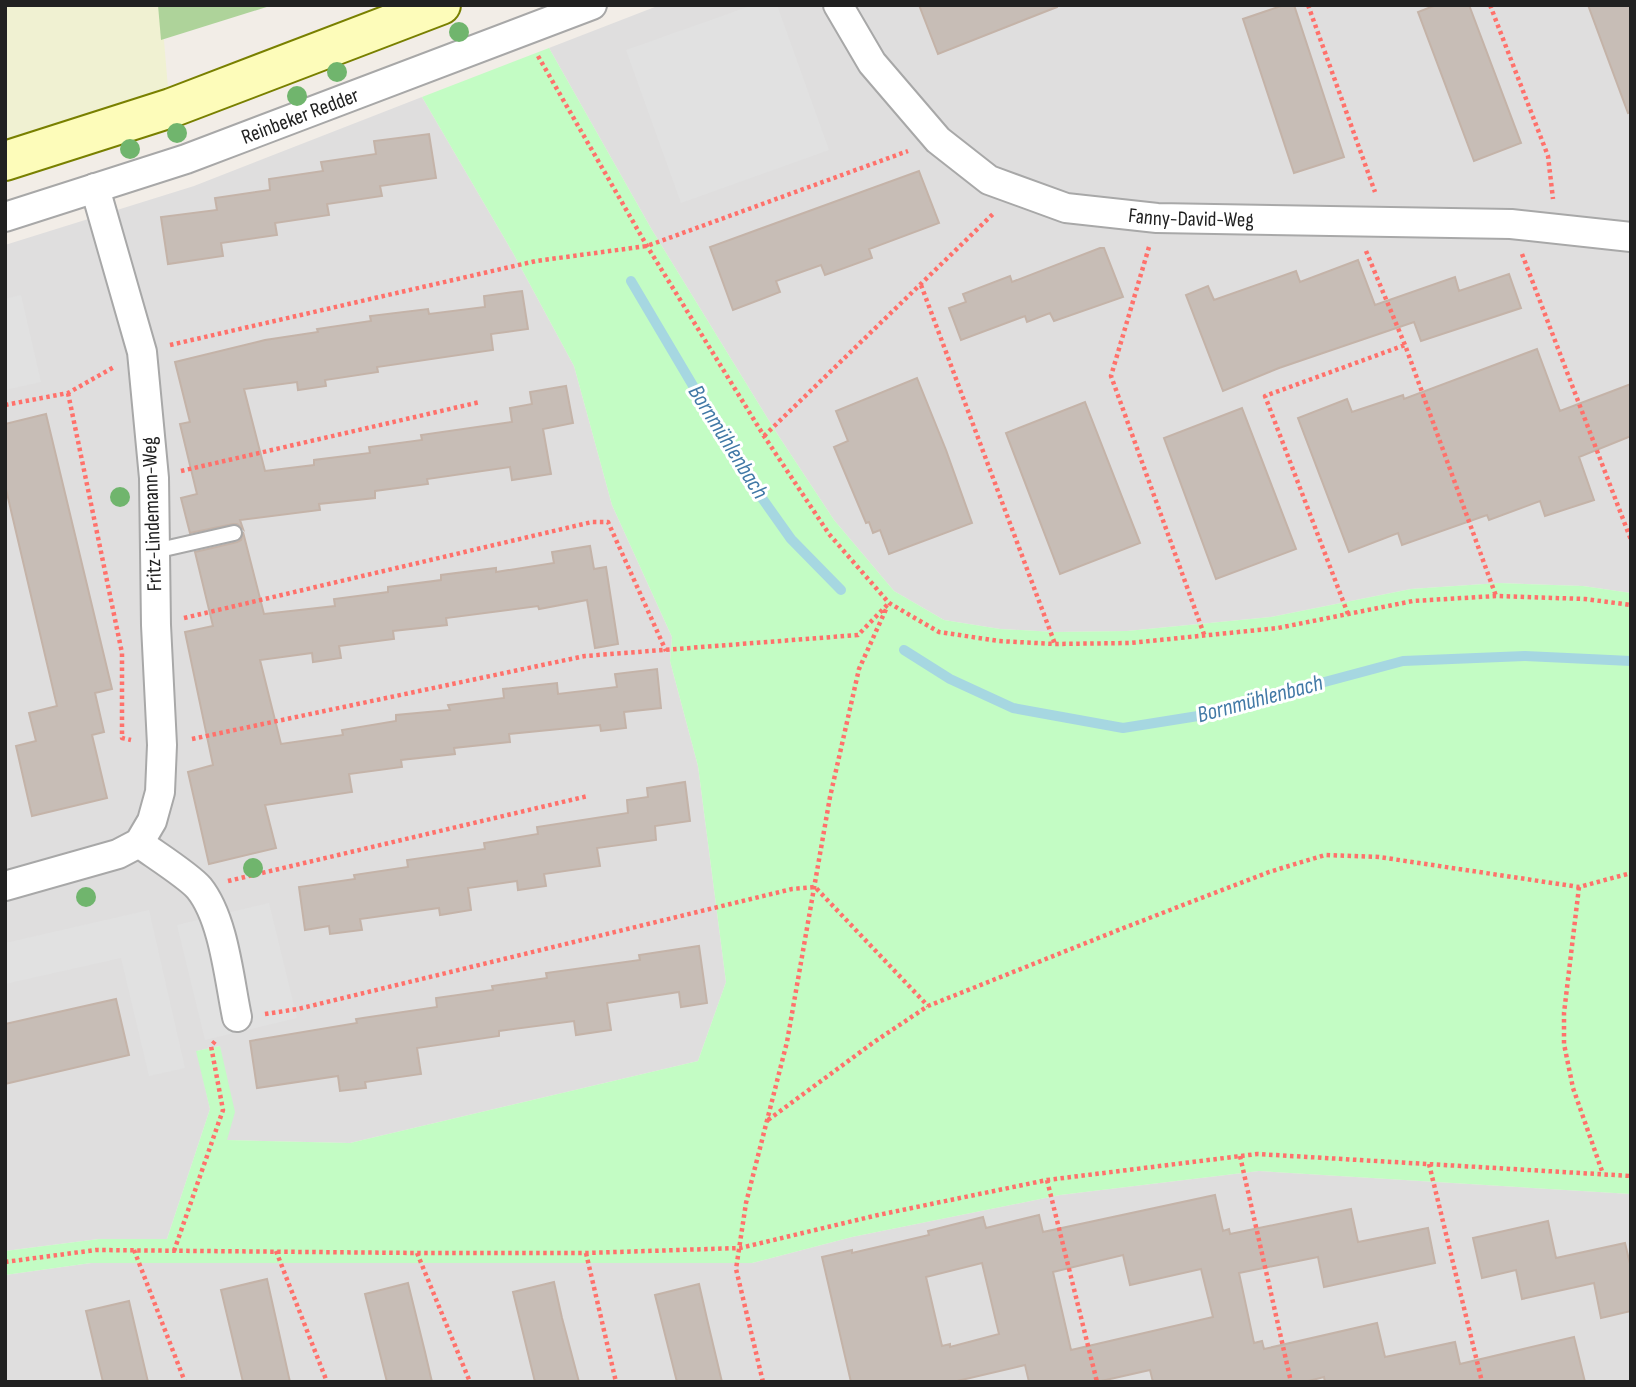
<svg xmlns="http://www.w3.org/2000/svg" width="1636" height="1387" viewBox="0 0 1636 1387" font-family="'Sofia Sans Condensed',sans-serif">
  <style>
    .residential { fill: #dfdede }
    .farmland { fill: #f0f1d2 }
    .forest { fill: #aed39a }
    .park { fill: #c3fcc4 }
    .parking { fill: #e1e1e1 }
    .lines { fill: none; stroke-linecap: round; stroke-linejoin: round }
    .stream { stroke: #a6d7e1; stroke-width: 10 }
    .building { fill: #c7bdb6; stroke: #c4b3a8; stroke-width: 2; fill-rule: evenodd }
    .service-casing { stroke: #a8a8a8; stroke-width: 18 }
    .minor-casing { stroke: #a8a8a8; stroke-width: 32 }
    .secondary-casing { stroke: #798000; stroke-width: 42 }
    .path { stroke: #ff716b; stroke-width: 4.5; stroke-dasharray: 3.5 3.5; stroke-linecap: butt }
    .service { stroke: #fff; stroke-width: 14 }
    .minor { stroke: #fff; stroke-width: 28 }
    .secondary { stroke: #fdfcba; stroke-width: 38 }
    .tree { fill: #70b56d }
    .labels { text-anchor: middle; dominant-baseline: central; stroke-width: 6; stroke-linejoin: round; paint-order: stroke }
    .street-label { font-size: 21px; fill: #212121; stroke: #fff }
    .water-label { font-size: 23px; font-style: italic; fill: #4279a6; stroke: #fff }
  </style>
  <rect width="100%" height="100%" fill="#f2ede7"/>
  <path class="residential" d="M660 5H1631V593L1583 586 1499 583 1411 589 1271 617 1127 631 1055 632 1000 629 944 620 894 591 834 520 776 432 652 230 549 48Z
    M422 97 513 253 574 366 612 505 672 637 670 661 698 766 726 982 698 1061 350 1143 226 1140 220 1046 197 1051 210 1109 167 1239H99L5 1251V245L194 186Z
    M1259 1171 1631 1194V1382H5V1275L91 1263H752L852 1237 1060 1195Z"/>
  <path class="farmland" d="M5 5H161L168 88 5 140Z"/>
  <path class="forest" d="M158 5H273L161 40Z"/>
  <path class="park" d="M549 48 652 230 776 432 834 520 894 591 944 620 1000 629 1055 632 1127 631 1271 617 1411 589 1499 583 1583 586 1631 593V1194L1259 1171 1060 1195 852 1237 752 1263H91L5 1275V1251L99 1239H167L210 1109 196 1051 220 1046 235 1112 227 1140 350 1143 698 1061 726 982 698 766 670 661 672 637 612 505 574 366 513 253 422 97Z"/>
  <path class="parking" d="M753 5H777L829 150 681 203 626 50Z
    M21 295 41 382 5 390V299Z
    M269 903 297 1018 205 1040 177 925Z
    M149 910 185 1068 149 1076 121 958 5 984V943Z"/>
  <g class="lines">
    <path class="stream" d="M631 281 747 477 791 539 841 590
      M904 650 950 679 1013 708 1123 728 1198 716 1403 661 1525 656 1631 661"/>
  </g>
  <path class="building" d="M919 5H1057V7L938 54Z
    M1284 5H1294L1344 157 1294 173 1243 19Z
    M1436 5H1469L1521 143 1474 161 1418 12Z
    M1588 5H1631V112L1628 113Z
    M429 134 436 178 380 186 382 196 327 204 329 215 275 223 277 235 221 243 223 256 168 264 161 217 217 210 215 198 270 190 269 179 323 171 321 162 376 154 374 141Z
    M919 171 939 223 869 249 872 258 825 275 821 265 776 281 780 292 733 310 710 247Z
    M1100 248H1104L1123 297 1054 321 1050 313 1027 322 1025 316 961 340 949 308 966 302 963 294 1010 276 1012 282Z
    M1358 260 1375 305 1455 277 1459 291 1509 274 1521 308 1421 341 1414 322 1279 368 1223 391 1186 295 1208 286 1214 300 1296 271 1300 282Z
    M522 291 528 329 491 334 493 350 377 367 378 372 325 380 326 386 298 390 297 382 244 389 265 471 314 465V460L370 453 369 447 422 440 421 435 512 422 510 408 532 404 530 392 566 386 573 423 543 429 551 474 512 480 510 467 427 479 428 484 375 491V498L319 504 320 510 240 520 243 529 237 524H233L190 533 181 498 197 494 180 424 190 422 175 362 265 340 318 332 317 329 371 321 370 316 428 309 429 314 485 307 484 296Z
    M1537 349 1560 411 1631 384V436L1579 457 1594 500 1545 516 1540 501 1489 520 1487 515 1402 545 1398 533 1349 552 1298 418 1347 399 1352 412 1403 395 1404 399Z
    M917 378 946 450 972 523 889 554 880 530 873 533 869 522 866 523 834 447 848 441 836 411Z
    M1085 402 1140 543 1060 574 1006 433Z
    M1242 408 1296 549 1216 579 1164 438Z
    M46 414 112 689 95 693 104 732 92 735 107 798 32 816 16 746 36 741 29 713 57 706 5 485V424Z
    M243 532 264 614 335 606 334 599 388 592V587L441 580V575L496 568V572L554 563 552 552 590 546 594 569 606 567 618 644 595 648 587 600 539 609 538 606 446 618 447 625 393 631 394 639 339 646 341 658 313 662 312 653 260 660 281 744 343 735 342 730 396 721V715L450 710 448 705 504 698 503 689 557 683 558 694 617 687 615 674 657 669 661 708 624 712 626 728 601 731 600 725 509 734 510 742 454 748 455 754 401 760 402 767 349 774 352 792 265 805 276 848 209 864 188 772 213 765 185 632 213 626 195 552 237 542 241 540Z
    M685 782 690 821 655 826 656 840 597 848 600 866 544 874 546 886 518 890 517 881 468 888 471 910 440 915 439 908 360 919 362 930 330 934 329 926 305 930 299 887 355 879 354 875 408 867 407 860 485 849 484 843 538 834 537 827 628 813 627 800 648 797 647 788Z
    M699 946 707 1003 681 1007 679 992 607 1003 611 1030 576 1035 574 1021 499 1031V1036L417 1048 421 1074 365 1082 366 1088 340 1091 338 1076 257 1088 250 1041 357 1023 356 1019 437 1007 436 998 493 990 492 986 547 978 546 973 640 960 639 955Z
    M116 999 129 1055 5 1084V1024Z
    M1215 1195 1223 1231 1229 1229 1230 1234 1351 1209 1358 1242 1428 1228 1435 1263 1324 1287 1318 1257 1239 1273 1254 1343 1262 1341 1264 1349 1377 1323 1385 1357 1455 1342 1460 1364 1574 1337 1585 1382H1325L1324 1377 1305 1382H1153L1150 1370 1097 1382H1029L1025 1365 953 1382H851L822 1257 852 1250V1253L929 1235 928 1231 983 1217 986 1228 1039 1215 1043 1232ZM1123 1255 1130 1285 1201 1269 1213 1317 1071 1350 1053 1272ZM982 1263 999 1334 950 1347V1344L942 1346 926 1277Z
    M1548 1221 1556 1258 1625 1243 1631 1268V1311L1601 1318 1594 1283 1522 1299 1516 1270 1482 1278 1473 1238Z
    M267 1279 290 1382H243L221 1290Z
    M554 1282 562 1318 579 1382H535L513 1292Z
    M408 1283 425 1352 432 1382H387L365 1294Z
    M699 1284 707 1319 722 1382H677L655 1295Z
    M129 1301 148 1382H103L86 1311Z"/>
  <g class="lines">
    <defs>
      <path id="service" d="M155 551 234 533"/>
      <g id="minor">
        <path id="s1" d="M838 5 872 63 938 140 989 180 1066 208 1157 218 1511 224 1631 237"/>
        <path id="s2" d="M5 217 186 159 592 5"/>
        <path d="M139 843C154 854 189 876 199 888 224 919 229 979 237 1017"/>
        <path d="M5 886 118 854 139 843 152 821 160 792 162 745 156 625 154 478 142 352 95 188"/>
      </g>
      <path id="secondary" d="M5 161 171 108 441 5"/>
    </defs>
    <use href="#service" class="service-casing"/>
    <use href="#minor" class="minor-casing"/>
    <use href="#secondary" class="secondary-casing"/>
    <path class="path" d="M1308 5 1375 192
      M1490 5 1548 156 1553 199
      M538 56 647 246 764 436 829 534 889 603 939 632 999 641 1055 644 1130 643 1278 628 1413 601 1496 596 1585 599 1631 605
      M1149 247 1111 376 1205 637
      M1366 251 1405 345 1496 596
      M1522 254 1631 540
      M921 285 1055 644
      M170 345 536 261 647 246 908 151
      M68 393 122 653V738L131 740
      M5 405 68 393 114 367
      M764 436 995 212
      M181 471 480 402
      M1348 614 1265 396 1405 345
      M184 618 592 522H608L666 651
      M192 739 585 656 858 635 889 603
      M228 881 588 796
      M1579 887 1564 1013V1044L1573 1088 1603 1174
      M265 1014 298 1009 792 889 815 887 928 1006
      M768 1120 874 1042 928 1006 1126 927 1269 872 1325 855 1379 857 1579 887 1631 873
      M1240 1156 1291 1382
      M1429 1164 1482 1382
      M1047 1180 1097 1382
      M134 1250 185 1382
      M174 1251 223 1110 211 1046 217 1039
      M276 1251 327 1382
      M417 1253 470 1382
      M586 1253 616 1382
      M5 1262 96 1250 417 1253H586L740 1248 878 1215 1047 1180 1257 1154 1631 1176
      M763 1382 736 1269 746 1203 787 1042 830 797 859 669 887 607"/>
    <use href="#service" class="service"/>
    <use href="#minor" class="minor"/>
    <use href="#secondary" class="secondary"/>
  </g>
  <g class="tree">
    <circle cx="459" cy="32" r="10"/>
    <circle cx="337" cy="72" r="10"/>
    <circle cx="297" cy="96" r="10"/>
    <circle cx="177" cy="133" r="10"/>
    <circle cx="130" cy="149" r="10"/>
    <circle cx="120" cy="497" r="10"/>
    <circle cx="253" cy="868" r="10"/>
    <circle cx="86" cy="897" r="10"/>
  </g>
  <g class="labels">
    <g class="street-label">
      <text stroke="none"><textPath href="#s2" startOffset="312">Reinbeker Redder</textPath></text>
      <text stroke="none"><textPath href="#s1" startOffset="441">Fanny-David-Weg</textPath></text>
      <text transform="translate(152 514) rotate(-92)">Fritz-Lindemann-Weg</text>
    </g>
    <g class="water-label">
      <text transform="translate(728 442) rotate(58)">Bornmühlenbach</text>
      <text transform="translate(1260 699) rotate(-15)">Bornmühlenbach</text>
    </g>
  </g>
  <rect width="1636" height="1387" fill="none" stroke="#212121" stroke-width="14"/>
</svg>
